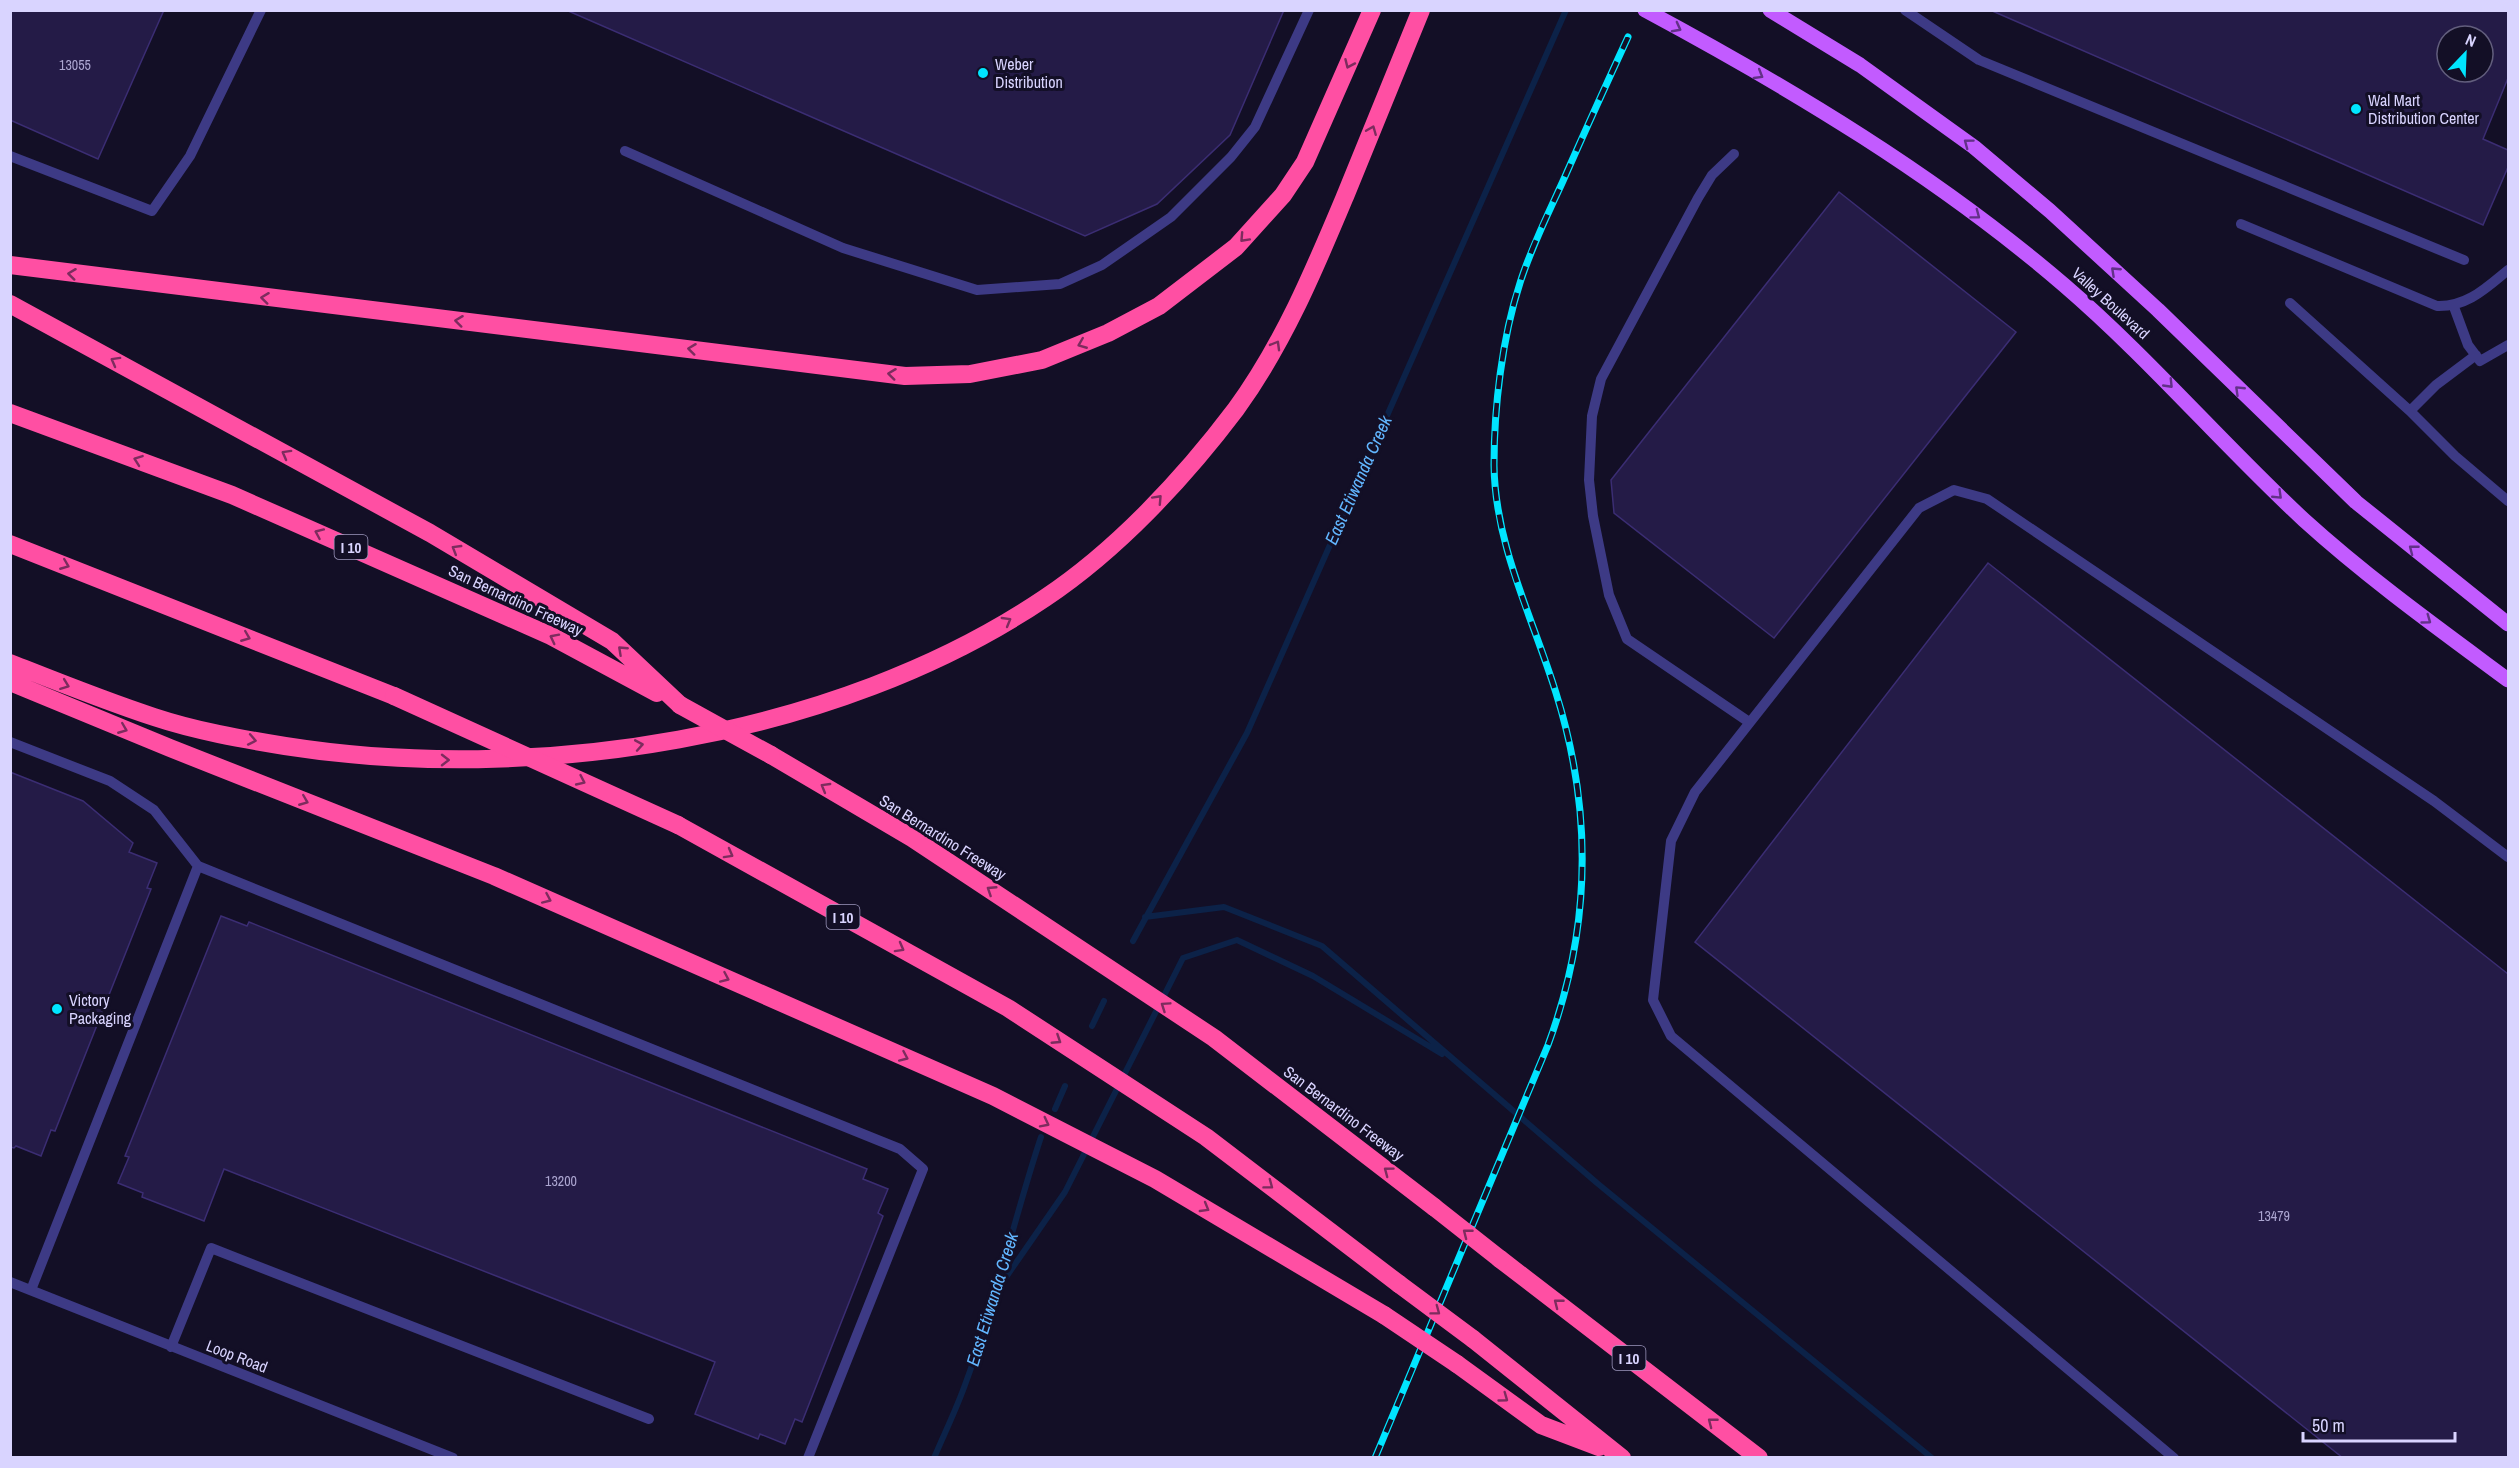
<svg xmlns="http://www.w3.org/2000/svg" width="2519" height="1468" viewBox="0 0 2519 1468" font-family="'Archivo Narrow',sans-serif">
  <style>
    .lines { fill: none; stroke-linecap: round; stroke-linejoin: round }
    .stream { stroke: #0c2248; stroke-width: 6 }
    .building { fill: #241b47; stroke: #3b2d73; stroke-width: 1.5; fill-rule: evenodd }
    .lane { stroke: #3d3a85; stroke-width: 10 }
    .primary { stroke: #c25bff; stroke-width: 15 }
    .highway { stroke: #ff4fa3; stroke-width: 18 }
    .rail-casing { stroke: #00e5ff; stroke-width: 7 }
    .rail { stroke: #130f26; stroke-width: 4.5; stroke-dasharray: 14; stroke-linecap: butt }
    .highway-bridge { stroke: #ff4fa3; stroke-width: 18 }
    .oneway { stroke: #623188 }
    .oneway2 { stroke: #7d2c5e }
    .poi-dot { fill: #00e5ff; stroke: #130f26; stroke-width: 2 }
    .labels { text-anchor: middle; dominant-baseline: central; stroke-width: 6; stroke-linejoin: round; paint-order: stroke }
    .number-label { font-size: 14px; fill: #aca6d1 }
    .shield { fill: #130f26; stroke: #9e99be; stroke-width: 1.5 }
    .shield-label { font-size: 15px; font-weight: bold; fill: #d9d4ff }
    .poi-label { font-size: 16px; fill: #d9d4ff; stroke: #130f26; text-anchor: start }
    .street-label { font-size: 16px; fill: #d9d4ff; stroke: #130f26 }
    .water-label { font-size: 18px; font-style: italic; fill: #62b6ff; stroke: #130f26 }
  </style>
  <rect width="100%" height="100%" fill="#130f26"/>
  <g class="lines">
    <path class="stream" d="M1145 917 1224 907 1322 946 1597 1183 1932 1458
      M1133 941 1247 733 1566 10
      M1092 1026 1104 1001
      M1055 1109 1065 1086
      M995 1293 1065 1192 1183 958 1237 940 1313 976 1442 1054
      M934 1458C945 1432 957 1408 966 1382 996 1302 1014 1218 1041 1137"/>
  </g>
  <path class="building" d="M10 10H164L98 159 10 120Z
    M566 10H1284L1230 135 1157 204 1085 236Z
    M1990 10H2508V78L2483 139 2508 150V167L2483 225ZM2447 36H2483V72H2447Z
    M1839 192 2016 332 1774 638 1614 513 1611 480Z
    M1988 563 2508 974V1458H2343L1695 942Z
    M10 772 83 801 133 843 129 852 157 863 147 888 151 889 55 1131 51 1130 41 1156 16 1146 14 1148 10 1147Z
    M221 916 247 926 249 922 867 1169 863 1179 888 1189 878 1213 883 1216 802 1422 795 1419 785 1444 760 1434 758 1439 695 1414 715 1362 224 1169 204 1221 142 1197 143 1193 118 1183 129 1157 125 1156Z"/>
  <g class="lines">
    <path class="lane" d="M1905 10 1979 60 2464 260
      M625 151 843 248 977 290 1060 284 1102 265 1171 217 1231 157 1255 127 1309 10
      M1734 154 1712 175 1698 198 1601 379 1592 416 1589 480 1593 516 1609 595 1627 639 1749 722
      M10 156 152 211 190 156 261 10
      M2241 224 2437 306C2467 307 2486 288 2508 270
      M2290 303 2410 411 2455 456 2508 501
      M2454 307 2468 345 2480 361 2508 345
      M2410 411 2436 385 2476 355
      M10 742 110 781 154 810 198 866
      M10 1282 453 1458
      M31 1290 198 866 900 1149 923 1169 808 1458
      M171 1347 211 1248 649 1419
      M2174 1458 1671 1036 1653 1000 1671 841 1695 792 1919 508 1954 490 1987 499 2434 801 2508 857"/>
    <path class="primary" d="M1645 10C1792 89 1937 176 2064 285 2149 358 2222 444 2304 520 2368 578 2439 629 2508 680
      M1770 10 1860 65 1974 147 2050 211 2158 310 2356 502 2508 624"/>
    <path class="highway" d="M10 265 905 376 970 374 1042 360 1108 333 1159 306 1236 247 1283 195 1305 162 1372 10
      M10 304 430 533 612 641 680 705
      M10 413 232 495 551 636 657 693
      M10 544 394 696
      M10 663C58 682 105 701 154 717 196 731 242 739 285 746 531 785 836 739 1045 598 1117 550 1184 478 1236 409 1284 343 1315 268 1346 194 1371 133 1396 72 1421 10
      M10 682 170 748 494 876 993 1096 1155 1179 1384 1315
      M771 755 912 838 1214 1038 1434 1207
      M678 825 1008 1008 1206 1137 1399 1284
      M1500 1259 1759 1458
      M1473 1339 1622 1458
      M1457 1364 1541 1425 1599 1447"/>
    <defs>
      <path id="rail" d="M1375 1458 1548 1045C1591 929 1593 811 1556 693 1533 618 1495 546 1494 465 1494 408 1502 338 1520 283 1531 248 1548 214 1563 181 1584 133 1606 85 1628 37"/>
    </defs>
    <use href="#rail" class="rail-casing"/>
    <use href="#rail" class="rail"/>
    <path class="highway-bridge" d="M394 696 678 825
      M680 705 771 755
      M1434 1207 1500 1259
      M1399 1284 1473 1339
      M1384 1315 1457 1364"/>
  </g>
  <defs><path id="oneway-chevron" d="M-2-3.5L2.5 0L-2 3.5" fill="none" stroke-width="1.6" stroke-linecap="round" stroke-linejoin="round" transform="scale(1.5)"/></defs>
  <g class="oneway">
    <use href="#oneway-chevron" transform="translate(1677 28) rotate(28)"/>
    <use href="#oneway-chevron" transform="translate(1759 75) rotate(31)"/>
    <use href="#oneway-chevron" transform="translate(1968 143) rotate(-143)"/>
    <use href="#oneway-chevron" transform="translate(1976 215) rotate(37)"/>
    <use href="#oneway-chevron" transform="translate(2115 271) rotate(-137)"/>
    <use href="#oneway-chevron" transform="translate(2169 384) rotate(46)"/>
    <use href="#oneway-chevron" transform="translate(2239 390) rotate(-136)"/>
    <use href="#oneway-chevron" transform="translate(2278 495) rotate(44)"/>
    <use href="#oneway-chevron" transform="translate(2413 549) rotate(-142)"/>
    <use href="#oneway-chevron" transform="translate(2427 620) rotate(36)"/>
  </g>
  <g class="oneway2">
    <use href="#oneway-chevron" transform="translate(1349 64) rotate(114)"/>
    <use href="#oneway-chevron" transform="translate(1372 130) rotate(-68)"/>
    <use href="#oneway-chevron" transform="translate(1244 238) rotate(133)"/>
    <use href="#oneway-chevron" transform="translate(72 274) rotate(-173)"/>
    <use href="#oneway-chevron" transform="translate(265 298) rotate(-173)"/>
    <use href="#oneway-chevron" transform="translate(459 321) rotate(-173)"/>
    <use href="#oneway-chevron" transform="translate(1082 344) rotate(158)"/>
    <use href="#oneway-chevron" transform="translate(1276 345) rotate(-60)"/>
    <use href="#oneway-chevron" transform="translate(692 349) rotate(-173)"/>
    <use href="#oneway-chevron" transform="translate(115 361) rotate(-151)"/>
    <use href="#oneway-chevron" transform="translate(892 374) rotate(-173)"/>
    <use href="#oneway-chevron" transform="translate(286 454) rotate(-151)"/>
    <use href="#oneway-chevron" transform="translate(138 460) rotate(-160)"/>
    <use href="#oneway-chevron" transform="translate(1158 499) rotate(-47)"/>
    <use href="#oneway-chevron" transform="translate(319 533) rotate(-156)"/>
    <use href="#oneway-chevron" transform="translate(456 549) rotate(-149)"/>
    <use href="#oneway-chevron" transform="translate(65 565) rotate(22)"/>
    <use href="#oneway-chevron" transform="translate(1007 621) rotate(-30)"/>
    <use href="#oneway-chevron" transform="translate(246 637) rotate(22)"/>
    <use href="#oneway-chevron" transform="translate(554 638) rotate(-153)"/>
    <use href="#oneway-chevron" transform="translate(622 650) rotate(-137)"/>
    <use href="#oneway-chevron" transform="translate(65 685) rotate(21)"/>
    <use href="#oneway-chevron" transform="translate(123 729) rotate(22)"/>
    <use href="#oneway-chevron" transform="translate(252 740) rotate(11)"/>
    <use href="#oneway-chevron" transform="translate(639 745) rotate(-10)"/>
    <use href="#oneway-chevron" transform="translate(445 760)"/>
    <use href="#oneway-chevron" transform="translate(581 781) rotate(25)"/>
    <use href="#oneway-chevron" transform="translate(825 787) rotate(-150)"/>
    <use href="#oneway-chevron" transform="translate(304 801) rotate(22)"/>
    <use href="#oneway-chevron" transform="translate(729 854) rotate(29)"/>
    <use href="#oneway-chevron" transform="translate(991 890) rotate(-147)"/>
    <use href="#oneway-chevron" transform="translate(547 899) rotate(24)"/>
    <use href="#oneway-chevron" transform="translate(900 948) rotate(29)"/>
    <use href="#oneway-chevron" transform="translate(725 978) rotate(24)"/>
    <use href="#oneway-chevron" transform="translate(1165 1006) rotate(-146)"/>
    <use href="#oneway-chevron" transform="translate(1057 1040) rotate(33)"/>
    <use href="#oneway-chevron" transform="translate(904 1057) rotate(24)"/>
    <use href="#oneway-chevron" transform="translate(1045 1123) rotate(27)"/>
    <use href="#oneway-chevron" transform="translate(1388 1171) rotate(-143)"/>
    <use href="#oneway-chevron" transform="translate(1269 1185) rotate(37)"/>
    <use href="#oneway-chevron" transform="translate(1205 1208) rotate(30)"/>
    <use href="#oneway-chevron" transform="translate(1467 1233) rotate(-142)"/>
    <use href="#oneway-chevron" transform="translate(1558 1303) rotate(-142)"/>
    <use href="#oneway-chevron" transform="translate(1436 1311) rotate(37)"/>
    <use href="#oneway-chevron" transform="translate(1504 1398) rotate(36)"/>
    <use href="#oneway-chevron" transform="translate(1712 1422) rotate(-142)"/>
  </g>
  <g class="poi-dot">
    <circle cx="983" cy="73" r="6"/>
    <circle cx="2356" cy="109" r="6"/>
    <circle cx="57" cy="1009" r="6"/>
  </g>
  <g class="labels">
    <g class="number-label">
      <text x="75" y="65">13055</text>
      <text x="561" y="1181">13200</text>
      <text x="2274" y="1216">13479</text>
    </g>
    <g class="shield">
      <rect x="334.5" y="535" width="33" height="24" rx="4.5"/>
      <rect x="826.5" y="905" width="33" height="24" rx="4.5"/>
      <rect x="1612.5" y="1346" width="33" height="24" rx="4.5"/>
    </g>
    <g class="shield-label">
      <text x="351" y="547">I 10</text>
      <text x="843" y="917">I 10</text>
      <text x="1629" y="1358">I 10</text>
    </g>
    <g class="poi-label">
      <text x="995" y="64">Weber<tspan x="995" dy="18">Distribution</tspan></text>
      <text x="2368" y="100">Wal Mart<tspan x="2368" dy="18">Distribution Center</tspan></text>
      <text x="69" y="1000">Victory<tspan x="69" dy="18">Packaging</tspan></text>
    </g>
    <g class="street-label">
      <text transform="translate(2111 303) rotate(42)">Valley Boulevard</text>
      <text transform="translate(516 600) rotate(25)">San Bernardino Freeway</text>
      <text transform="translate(943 837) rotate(32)">San Bernardino Freeway</text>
      <text transform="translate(1344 1113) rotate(37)">San Bernardino Freeway</text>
      <text transform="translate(237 1356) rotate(21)">Loop Road</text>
    </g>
    <g class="water-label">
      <text transform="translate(1358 480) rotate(-66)">East Etiwanda Creek</text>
      <text transform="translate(992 1299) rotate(-73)">East Etiwanda Creek</text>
    </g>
  </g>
  <rect width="2519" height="1468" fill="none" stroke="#d9d4ff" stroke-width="24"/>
  <g transform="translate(2465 54) rotate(23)"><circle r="28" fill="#130f26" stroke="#625e7d" stroke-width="1.5"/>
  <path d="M0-4.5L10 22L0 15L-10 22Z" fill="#00e5ff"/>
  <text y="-9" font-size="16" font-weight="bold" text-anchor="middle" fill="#d9d4ff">N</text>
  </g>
  <path d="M2303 1432v9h152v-9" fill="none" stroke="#d9d4ff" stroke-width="3"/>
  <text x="2312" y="1432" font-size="18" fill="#d9d4ff" stroke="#130f26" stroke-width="4.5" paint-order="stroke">50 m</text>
</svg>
